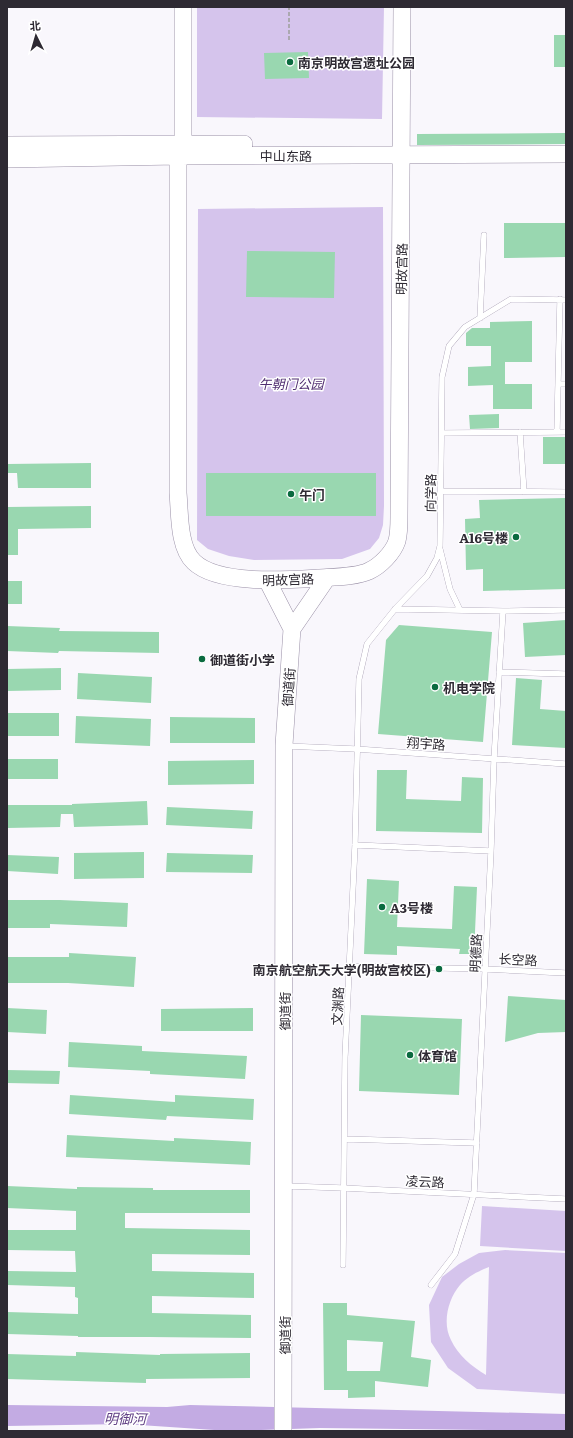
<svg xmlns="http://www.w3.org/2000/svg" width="573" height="1438" viewBox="0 0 573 1438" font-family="Literata,'Noto Sans SC',serif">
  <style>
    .green { fill: #d5c4ec; fill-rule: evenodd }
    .water { fill: #c3abe3 }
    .building { fill: #99d7b0; fill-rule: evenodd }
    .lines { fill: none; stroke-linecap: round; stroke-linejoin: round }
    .lane-casing { stroke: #9a90a7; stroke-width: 6 }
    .primary-casing { stroke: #9a90a7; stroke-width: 18 }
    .path { stroke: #aba8af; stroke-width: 2; stroke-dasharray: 4 2; stroke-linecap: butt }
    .lane { stroke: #fff; stroke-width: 5.5 }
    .primary { stroke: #fff; stroke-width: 17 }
    .poi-dot { fill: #0a6a3f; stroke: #fff; stroke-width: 1.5 }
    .labels { text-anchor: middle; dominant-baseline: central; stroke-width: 3; stroke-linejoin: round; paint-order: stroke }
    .poi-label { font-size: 13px; font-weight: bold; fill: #2e2a33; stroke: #fff; text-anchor: start }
    .street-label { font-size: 13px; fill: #2e2a33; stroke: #fff }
    .park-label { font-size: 13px; font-style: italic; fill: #502e71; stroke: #fff }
    .water-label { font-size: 14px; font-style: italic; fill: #614085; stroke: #fff }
  </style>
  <rect width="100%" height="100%" fill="#f9f7fc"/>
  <path class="green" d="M197 7H384L382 119 197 117Z
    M383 207 384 506 383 525 379 538 370 549 342 559 254 560 229 556 208 549 197 540 198 209Z
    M482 1206 566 1211V1251L480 1246Z
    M505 1250 566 1253V1394L477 1389 448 1368 431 1342 429 1305 442 1277 459 1264 479 1253ZM489 1267 486 1375C471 1366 458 1355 451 1340 442 1323 448 1299 460 1285 468 1276 479 1271 489 1267Z"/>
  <path class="water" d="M7 1405 167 1407 190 1405 566 1414V1431L320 1428 229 1431 125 1424 7 1426Z"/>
  <path class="building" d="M554 35H566V67H554Z
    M308 52 309 78 265 79 264 53Z
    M566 133V144L417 145V134Z
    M504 223H566V257L504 258Z
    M247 251 335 252 334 298 246 297Z
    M532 321V362H505V384H532V409H493V385L468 386V367L491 366V346H466V333L472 328H490V322Z
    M499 414V428L470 429 469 415Z
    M543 437H566V464H543Z
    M91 463V488H18L17 473H7V464Z
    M206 473H376V516H206Z
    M565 498 566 589 483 591V569L466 570 465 519 480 518 479 500Z
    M91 506V528L18 529V555H7V507Z
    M7 581H22V604H7Z
    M566 620V655L525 657 523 623Z
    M399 625 492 632 483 742 378 734 386 640Z
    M7 626 60 628 59 631 159 632V653L59 651 58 653 7 651Z
    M61 668V690L7 691V669Z
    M78 673 152 677 151 703 77 699Z
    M516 678 542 680 540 709 566 711V748L512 745Z
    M7 713H59V736H7Z
    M76 716 151 719 150 746 75 743Z
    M170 717 255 718V743H170Z
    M7 759H58V779H7Z
    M254 760V784L168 785V761Z
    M377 770H407L406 799 461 801 462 777 483 778 482 833 376 831Z
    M147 801 148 825 74 827 73 814H61L60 827 7 828V805H72V804Z
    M167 807 253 811 252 829 166 825Z
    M144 852V878L74 879V853Z
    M167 853 253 855 252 873 166 872Z
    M7 855 59 857 58 874 7 871Z
    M367 879 399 881 397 927 452 929 454 886 477 887 474 954H459L460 949 397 946V955L364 954Z
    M7 900H60L128 903 127 927 50 924V928H7Z
    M69 953 136 957 134 987 68 983H7V957H69Z
    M508 996 566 1000V1032L538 1033 505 1042Z
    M7 1008 47 1010 46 1034 7 1032Z
    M253 1008V1031H161V1009Z
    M361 1015 462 1019 459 1095 359 1091Z
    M69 1042 142 1046V1051L247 1056 245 1079 150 1074V1071L68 1067Z
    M7 1070 60 1071 59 1084 7 1083Z
    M70 1095 175 1102V1095L254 1099 253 1120 167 1116 166 1120 69 1114Z
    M67 1135 174 1141V1138L251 1142 250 1165 66 1157Z
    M7 1186 77 1189V1187L153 1188V1190H250V1213H125V1228L250 1230V1255L152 1254V1271L254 1273V1298L152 1296V1313L251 1315V1338L149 1337H78V1336L7 1334V1312L78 1314V1298L75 1297V1287L7 1285V1271L76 1272 75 1251 7 1250V1230H76V1211L7 1208Z
    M323 1303H347V1315L415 1321 411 1357 431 1360 428 1387 375 1381V1397L348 1398V1390H324ZM347 1340 383 1342 380 1371H347Z
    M76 1352 160 1355V1354L250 1353V1378L146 1379V1383L7 1379V1354L76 1356Z"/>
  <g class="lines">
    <defs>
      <path id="lane" d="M560 299 558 384H566
        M480 318 484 235
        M520 432 524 492
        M557 432 558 384
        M442 433 566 432
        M441 491 566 492
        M440 549 450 589 460 610
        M395 609 503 611 566 610
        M499 672 566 674
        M286 746 356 749 566 764
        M355 845 491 851
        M350 966 485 969 566 973
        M345 1139 477 1143
        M286 1186 343 1188 566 1199
        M343 1265 345 1057 355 845 359 679 367 644 395 609 427 576 437 558 440 546 442 377 449 346 465 327 511 299 566 300
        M431 1285 455 1254 474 1194 491 851 494 759 503 611"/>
      <path id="primary" d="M183 7V144L178 156V493C180 513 178 547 194 562 218 585 286 580 318 578 331 577 357 577 369 571 380 566 393 553 397 541 399 533 399 525 399 517L402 7
        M7 145 244 144
        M7 159 178 156 566 154
        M267 580 292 629
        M283 1431 284 745 292 629 327 578"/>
    </defs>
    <use href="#lane" class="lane-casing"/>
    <use href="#primary" class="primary-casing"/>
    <path class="path" d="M289 40V7"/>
    <use href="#lane" class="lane"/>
    <use href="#primary" class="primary"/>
  </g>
  <g class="poi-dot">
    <circle cx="290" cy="62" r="4"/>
    <circle cx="291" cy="494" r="4"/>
    <circle cx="516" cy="537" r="4"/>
    <circle cx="202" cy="659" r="4"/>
    <circle cx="435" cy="687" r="4"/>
    <circle cx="382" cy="907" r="4"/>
    <circle cx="439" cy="969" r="4"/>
    <circle cx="410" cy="1055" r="4"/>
  </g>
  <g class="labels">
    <g class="poi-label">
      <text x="298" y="62">南京明故宫遗址公园</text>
      <text x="299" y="494">午门</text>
      <text x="508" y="537" text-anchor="end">A16号楼</text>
      <text x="210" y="659">御道街小学</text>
      <text x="443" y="687">机电学院</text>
      <text x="390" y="907">A3号楼</text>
      <text x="431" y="969" text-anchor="end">南京航空航天大学(明故宫校区)</text>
      <text x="418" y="1055">体育馆</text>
    </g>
    <g class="street-label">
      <text x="286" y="155">中山东路</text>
      <text transform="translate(401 269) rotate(-89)">明故宫路</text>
      <text transform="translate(430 493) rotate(-89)">向学路</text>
      <text transform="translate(288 579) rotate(-2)">明故宫路</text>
      <text transform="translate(288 687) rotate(-86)">御道街</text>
      <text transform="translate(426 743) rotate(4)">翔宇路</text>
      <text transform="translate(475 953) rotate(-87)">明德路</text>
      <text transform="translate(518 959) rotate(3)">长空路</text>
      <text transform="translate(337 1006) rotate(-87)">文渊路</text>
      <text transform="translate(284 1011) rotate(-90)">御道街</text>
      <text transform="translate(425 1181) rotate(3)">凌云路</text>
      <text transform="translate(284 1335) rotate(-90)">御道街</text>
    </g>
    <g class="park-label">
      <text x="291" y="383">午朝门公园</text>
    </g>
    <g class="water-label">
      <text transform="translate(125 1418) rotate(1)">明御河</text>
    </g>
  </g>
  <rect width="573" height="1438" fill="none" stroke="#2e2a33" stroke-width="16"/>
  <g transform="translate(36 36) rotate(355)" stroke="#ffffff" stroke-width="3" paint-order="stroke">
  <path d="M0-3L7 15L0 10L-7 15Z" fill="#2e2a33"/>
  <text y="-6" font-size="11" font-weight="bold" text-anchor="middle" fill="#2e2a33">北</text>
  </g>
</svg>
